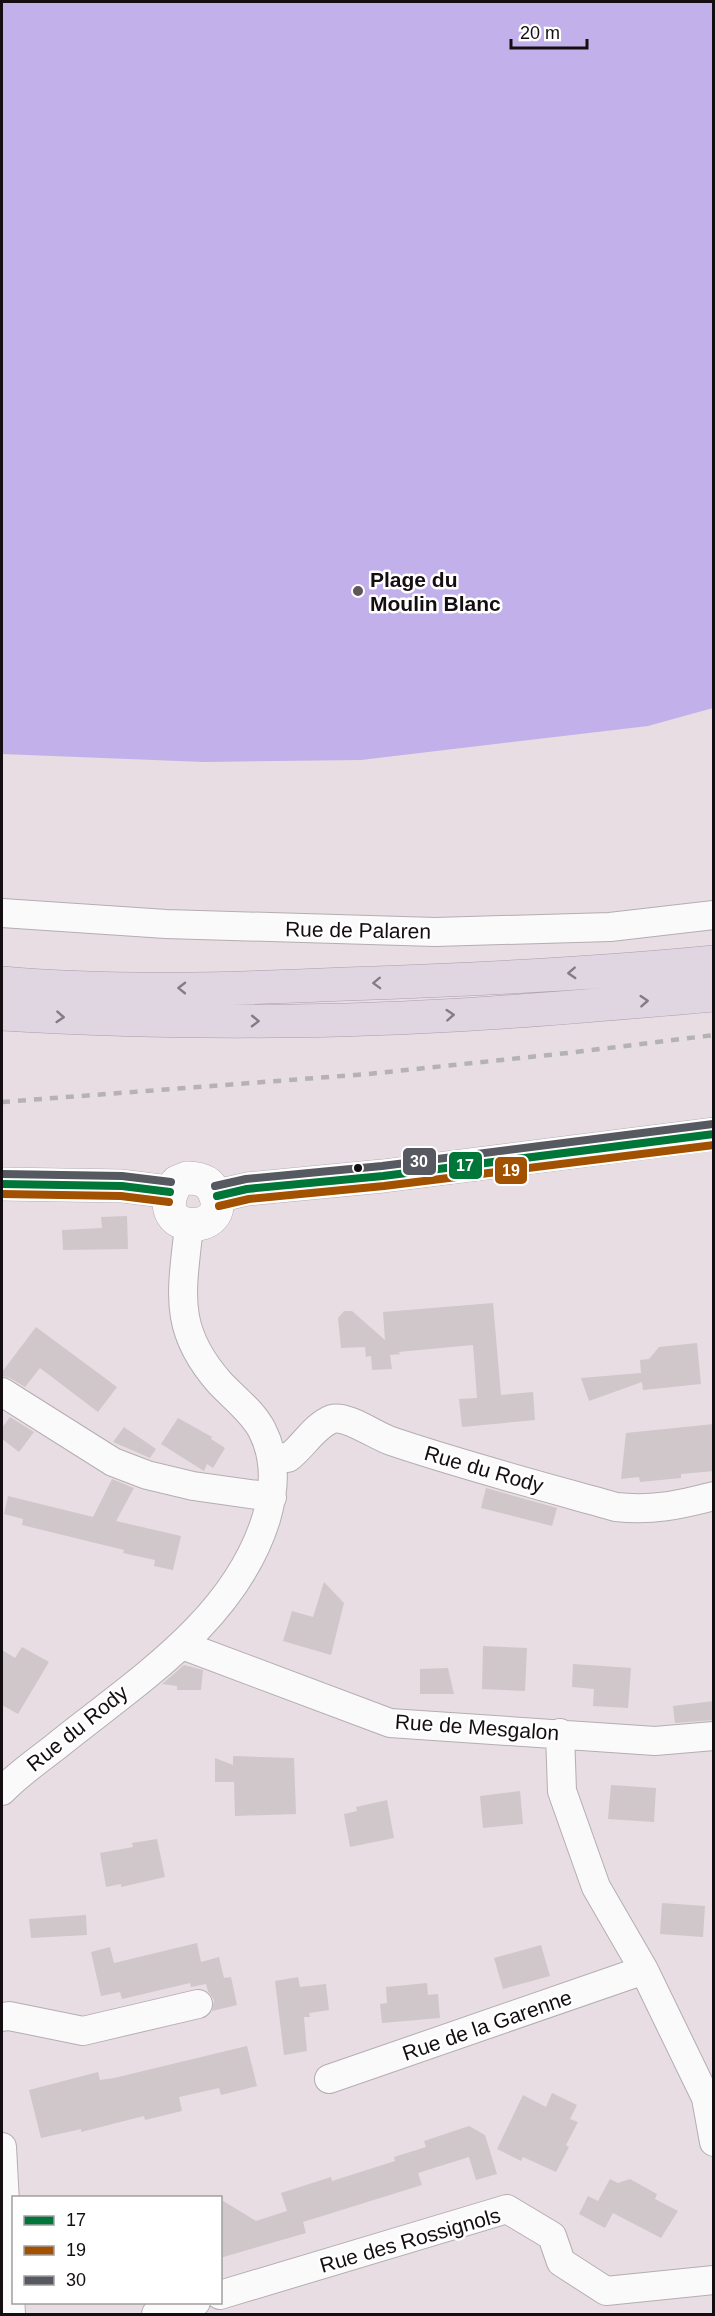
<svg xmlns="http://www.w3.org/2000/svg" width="715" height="2316" viewBox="0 0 715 2316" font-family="Helvetica,sans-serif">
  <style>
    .water { fill: #c1b0e9 }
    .building { fill: #d0c7ca }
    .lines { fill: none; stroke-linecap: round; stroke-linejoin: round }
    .street-casing { stroke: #b4adb2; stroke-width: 30 }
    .secondary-casing { stroke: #b4adb2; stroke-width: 34 }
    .highway-casing { stroke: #aa9daa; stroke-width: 34 }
    .street { stroke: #fbfafb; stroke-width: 28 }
    .secondary { stroke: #fbfafb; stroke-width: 33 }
    .highway { stroke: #e0d6e2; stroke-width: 33 }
    .rail { stroke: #b5b2b3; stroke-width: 4.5; stroke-dasharray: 8 8; stroke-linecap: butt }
    .bus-1-casing { stroke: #fff; stroke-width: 12 }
    .bus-2-casing { stroke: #fff; stroke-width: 12 }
    .bus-3-casing { stroke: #fff; stroke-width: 12 }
    .bus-1 { stroke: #007738; stroke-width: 8 }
    .bus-2 { stroke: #a25100; stroke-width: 8 }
    .bus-3 { stroke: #56595f; stroke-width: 8 }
    .oneway { stroke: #847c84 }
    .poi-dot { fill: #5e565b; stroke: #fff; stroke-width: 2 }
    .bus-dot { fill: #140e12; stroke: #fff; stroke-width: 2 }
    .labels { text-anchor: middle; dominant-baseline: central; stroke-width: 5; stroke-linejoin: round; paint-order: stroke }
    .poi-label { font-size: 21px; font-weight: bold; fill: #140e12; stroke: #fff; text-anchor: start }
    .street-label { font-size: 21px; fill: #140e12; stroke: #fff }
    .line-badge { stroke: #fff; stroke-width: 2 }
    .badge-label { font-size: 16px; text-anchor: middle; font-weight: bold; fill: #fff }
  </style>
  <rect width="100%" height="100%" fill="#e7dde3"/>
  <path class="water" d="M2 2H713V708L648 726 361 760 204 762 2 754Z"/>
  <path class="building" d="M127 1216 128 1249 63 1250 62 1230 102 1228 101 1217Z
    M493 1303 501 1395 533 1392 535 1420 462 1427 459 1399 477 1398 473 1345 398 1352 401 1354 390 1355 392 1369 372 1370 371 1356 366 1357 365 1347 341 1348 338 1318 344 1311H352L385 1340 383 1312Z
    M36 1327 117 1387 98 1412 40 1368 25 1387 10 1378 2 1376V1372Z
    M697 1343 701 1384 643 1390 642 1382 589 1401 581 1378 641 1373 640 1360 649 1359 659 1347Z
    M10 1417 34 1432 19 1452 2 1439V1428Z
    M178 1418 212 1437 211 1439 225 1448 213 1468 207 1464 204 1471 161 1444Z
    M714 1424V1471L681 1474V1478L640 1482 639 1477 621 1479 626 1433Z
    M124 1427 156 1449 150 1458 113 1442Z
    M112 1479 134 1488 116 1521 181 1536 173 1570 154 1566 155 1560 123 1553 124 1550 22 1525 23 1519 4 1514 8 1496 93 1517Z
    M486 1488 557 1508 552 1526 481 1508Z
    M324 1582 344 1603 331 1655 283 1641 292 1611 313 1617Z
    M483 1646 527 1648 525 1691 482 1689Z
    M22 1647 49 1662 18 1714 2 1705V1650L15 1658Z
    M573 1664 631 1668 628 1708 593 1706 594 1689 572 1687Z
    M184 1665 203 1670 201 1690H177V1686L162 1684Z
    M448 1668 454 1694H420V1669Z
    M714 1701V1720L675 1723 673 1706Z
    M233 1756 294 1758 296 1814 235 1816 234 1782H215V1758L233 1765Z
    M611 1785 656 1788 654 1822 608 1819Z
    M520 1791 523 1824 483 1828 480 1796Z
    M387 1800 394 1838 350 1847 344 1814 357 1811 356 1807Z
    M157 1839 165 1877 121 1887V1884L106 1887 100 1853 133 1847 132 1843Z
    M662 1903 705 1906 703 1937 660 1934Z
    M86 1915 87 1935 31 1938 29 1919Z
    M197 1943 201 1962 219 1957 224 1978 231 1977 237 2005 212 2011 214 2000 208 1991 206 1984 191 1987 190 1983 122 1999 120 1992 101 1996 91 1952 110 1947 114 1963Z
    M541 1945 550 1976 503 1989 494 1958Z
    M298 1977 300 1987 326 1984 329 2010 309 2013 310 2017H304L307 2051 284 2055 275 1981Z
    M427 1983 428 1995 438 1994 440 2018 382 2023 380 2004 387 2003 386 1987Z
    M247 2046 257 2086 221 2095 219 2088 179 2097 182 2111 145 2120 144 2116 81 2132V2129L41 2138 29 2090 98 2072 100 2080 114 2078Z
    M552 2093 577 2105 570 2119 578 2122 566 2145 569 2147 556 2172 523 2157 521 2161 497 2149 523 2095 546 2107Z
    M469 2126 485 2135 497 2174 476 2180 469 2157 418 2173 422 2185 303 2222 306 2233 220 2258V2199L256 2221 287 2211 281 2193 331 2177 332 2181 395 2161 394 2157 426 2147 424 2141Z
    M610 2179 618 2183 630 2179 657 2194 655 2199 678 2211 661 2238 613 2213 605 2228 579 2214 588 2196 598 2201Z"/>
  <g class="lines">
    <defs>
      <path id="street" d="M2 913 166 924 435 932 610 927 714 915
        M2 1392 113 1462 147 1475 193 1486 272 1497
        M271 1456 288 1458C303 1447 314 1426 332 1419 347 1415 376 1436 391 1441 465 1466 541 1486 616 1507 652 1511 679 1505 714 1496
        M182 1645 390 1723 655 1741 714 1736
        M560 1733 562 1791 596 1887 644 1970 706 2098 714 2142
        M2 1791C17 1775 36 1762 54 1748 134 1683 234 1622 266 1519 275 1489 277 1459 262 1430 253 1412 234 1398 220 1383 172 1329 182 1292 189 1226
        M2 2017 9 2016 83 2031 198 2004
        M329 2079 644 1970
        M2 2147 11 2314
        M220 2295 507 2209 552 2236 561 2262 606 2291 714 2280
        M156 2314 196 2302"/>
      <path id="secondary" d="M187 1178C198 1178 209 1180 214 1192 235 1237 143 1237 177 1182Z
        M2 1184 122 1186 170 1192
        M217 1196 247 1189 383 1176 714 1134"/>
      <path id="highway" d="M2 983C116 993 232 989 346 984 469 980 591 974 714 962
        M2 1014C91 1019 180 1022 269 1021 417 1021 566 1008 714 995"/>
    </defs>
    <use href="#street" class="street-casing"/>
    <use href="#secondary" class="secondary-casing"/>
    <use href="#highway" class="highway-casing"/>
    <use href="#street" class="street"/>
    <use href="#secondary" class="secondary"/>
    <use href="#highway" class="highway"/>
    <path class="rail" d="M2 1102 368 1074 568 1053 714 1035"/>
    <defs>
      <path id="bus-1" d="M2 1184 122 1186 170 1192
        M217 1196 247 1189 383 1176 714 1134"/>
      <path id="bus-2" d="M2 1194 121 1196 169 1202
        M219 1206 249 1199 384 1186 714 1145"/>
      <path id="bus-3" d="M2 1174 122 1176 171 1182
        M215 1186 246 1179 382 1166 713 1124"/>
    </defs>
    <use href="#bus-1" class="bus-1-casing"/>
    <use href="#bus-2" class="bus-2-casing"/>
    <use href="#bus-3" class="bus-3-casing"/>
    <use href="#bus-1" class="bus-1"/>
    <use href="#bus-2" class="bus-2"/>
    <use href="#bus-3" class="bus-3"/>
  </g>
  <defs><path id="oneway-chevron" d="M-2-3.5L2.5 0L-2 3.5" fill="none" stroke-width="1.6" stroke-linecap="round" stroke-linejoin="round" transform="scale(1.5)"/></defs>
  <g class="oneway">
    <use href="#oneway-chevron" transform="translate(572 973) rotate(177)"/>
    <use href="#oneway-chevron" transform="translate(377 983) rotate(178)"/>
    <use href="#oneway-chevron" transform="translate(182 988) rotate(-179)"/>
    <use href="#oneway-chevron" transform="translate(644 1001) rotate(-4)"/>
    <use href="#oneway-chevron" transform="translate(450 1015) rotate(-4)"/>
    <use href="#oneway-chevron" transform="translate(60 1017) rotate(4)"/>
    <use href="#oneway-chevron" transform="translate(255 1021) rotate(1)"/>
  </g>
  <circle class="poi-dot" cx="358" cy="591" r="6"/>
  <circle class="bus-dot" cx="358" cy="1168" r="5"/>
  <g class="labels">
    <g class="poi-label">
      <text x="370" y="579">Plage du<tspan x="370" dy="24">Moulin Blanc</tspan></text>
    </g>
    <g class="street-label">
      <text transform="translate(358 930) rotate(1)">Rue de Palaren</text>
      <text transform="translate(484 1469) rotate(16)">Rue du Rody</text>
      <text transform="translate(477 1727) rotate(4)">Rue de Mesgalon</text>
      <text transform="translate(77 1728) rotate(-39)">Rue du Rody</text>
      <text transform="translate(487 2025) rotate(-19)">Rue de la Garenne</text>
      <text transform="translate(410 2240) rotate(-16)">Rue des Rossignols</text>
    </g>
  </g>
  <g class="line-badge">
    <rect x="402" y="1147" width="35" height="29" rx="6" fill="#56595f"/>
    <rect x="448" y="1151" width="35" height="29" rx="6" fill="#007738"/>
    <rect x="494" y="1156" width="34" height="29" rx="6" fill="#a25100"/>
  </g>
  <g class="badge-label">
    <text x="419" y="1167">30</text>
    <text x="465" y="1171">17</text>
    <text x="511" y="1176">19</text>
  </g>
  <rect width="715" height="2316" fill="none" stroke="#140e12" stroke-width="6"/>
  <rect x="12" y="2196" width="210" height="108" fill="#ffffff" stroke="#a19fa0" stroke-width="1.5"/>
  <rect x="24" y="2216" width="30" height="9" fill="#007738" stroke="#a19fa0" stroke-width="1.5"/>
  <text x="66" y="2226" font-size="18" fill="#140e12">17</text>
  <rect x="24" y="2246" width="30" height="9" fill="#a25100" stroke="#a19fa0" stroke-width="1.5"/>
  <text x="66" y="2256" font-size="18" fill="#140e12">19</text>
  <rect x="24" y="2276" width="30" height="9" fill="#56595f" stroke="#a19fa0" stroke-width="1.5"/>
  <text x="66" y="2286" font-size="18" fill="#140e12">30</text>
  <path d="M511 39v9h76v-9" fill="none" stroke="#140e12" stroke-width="3"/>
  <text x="520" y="39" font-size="18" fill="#140e12" stroke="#ffffff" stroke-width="4.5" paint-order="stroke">20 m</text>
</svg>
